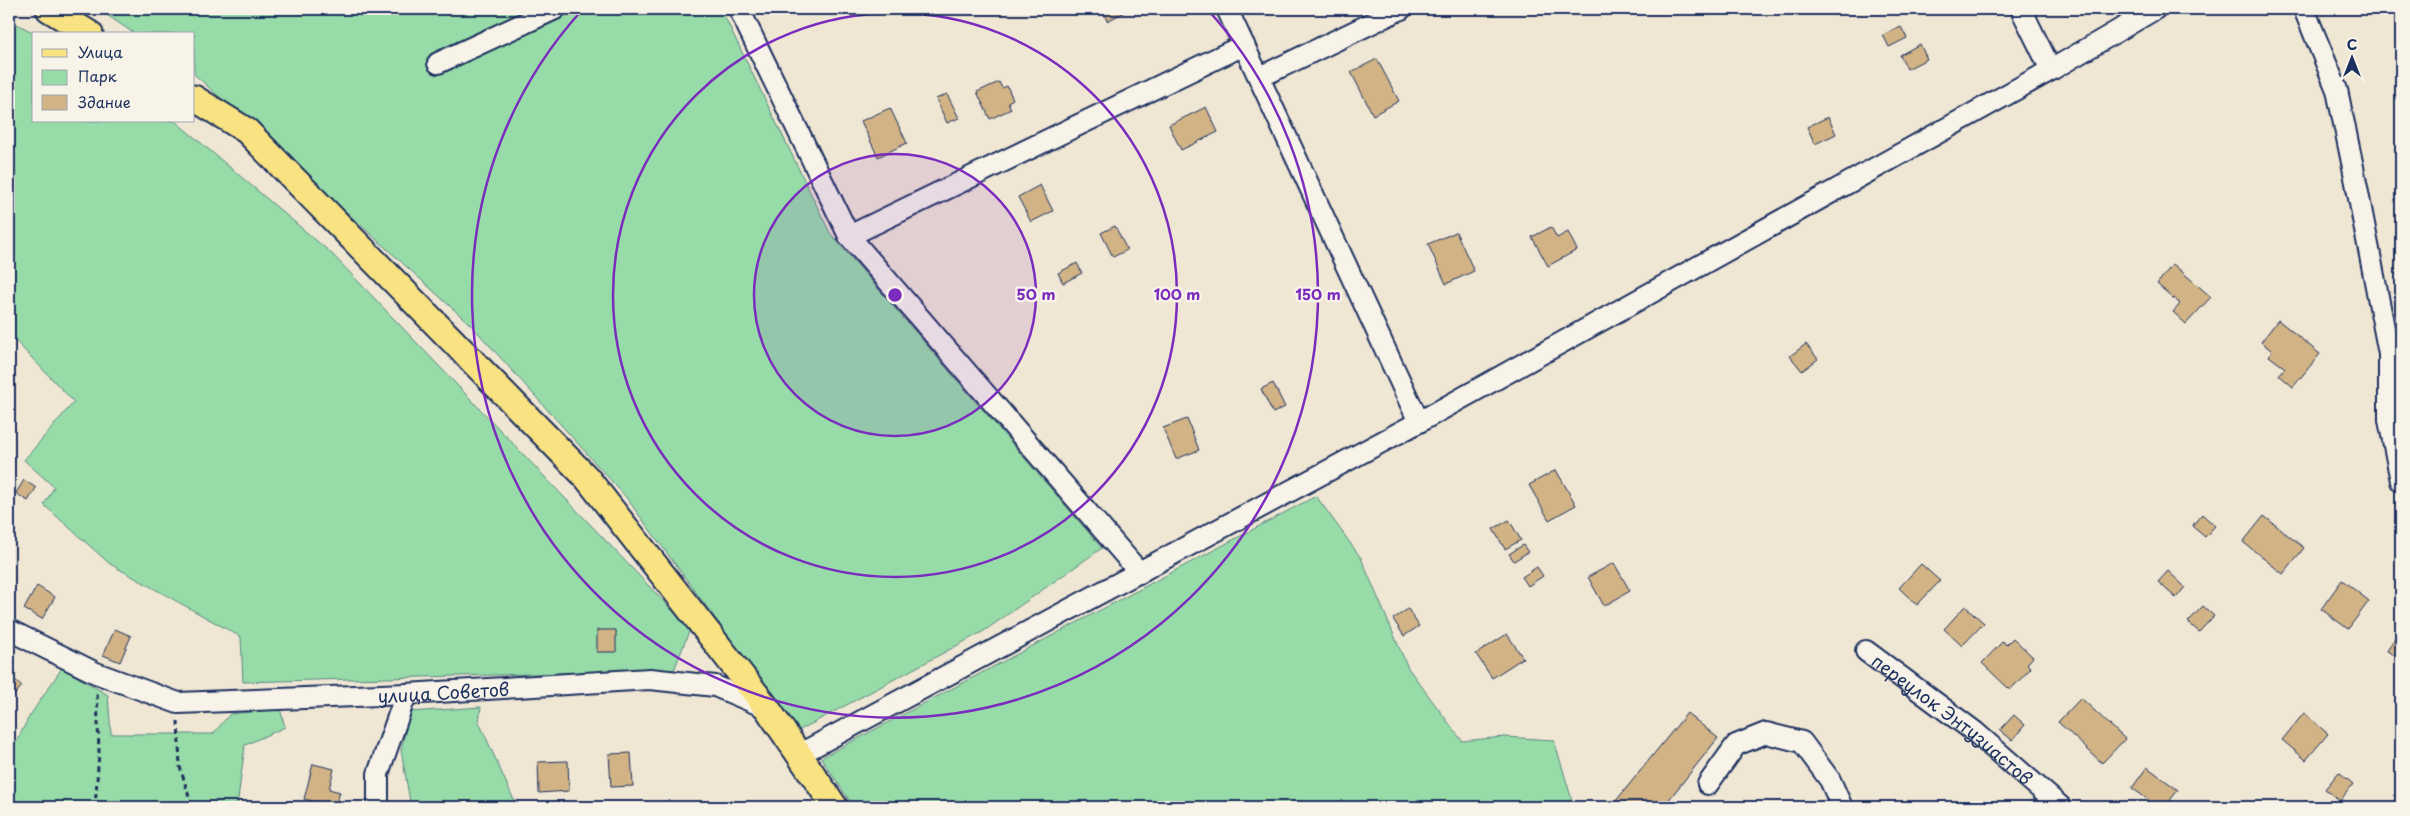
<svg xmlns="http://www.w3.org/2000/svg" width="2410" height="816" viewBox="0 0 2410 816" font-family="'Playpen Sans',sans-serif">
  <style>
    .green { fill: #97dca8; stroke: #598683 }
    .building { fill: #d1b385; stroke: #1b2f5e }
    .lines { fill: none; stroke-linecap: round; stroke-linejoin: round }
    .minor-casing { stroke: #1b2f5e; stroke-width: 24 }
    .major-casing { stroke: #1b2f5e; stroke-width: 29 }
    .path { stroke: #1b2f5e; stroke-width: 3; stroke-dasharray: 5 4; stroke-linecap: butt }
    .minor { stroke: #f7f3e8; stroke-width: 20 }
    .major { stroke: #f8e281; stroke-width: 25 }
    .ring { fill: none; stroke: #7b2cbf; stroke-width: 2.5 }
    .labels { text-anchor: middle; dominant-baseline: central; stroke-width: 5; stroke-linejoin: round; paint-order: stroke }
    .street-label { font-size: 18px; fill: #1b2f5e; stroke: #f7f3e8 }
    .centre { fill: #7b2cbf; stroke: #f7f3e8; stroke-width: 2.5 }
    .ring-label { font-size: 15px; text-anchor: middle; font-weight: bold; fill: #7b2cbf; stroke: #f7f3e8; stroke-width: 5; stroke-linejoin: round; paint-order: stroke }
  </style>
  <rect width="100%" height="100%" fill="#efe6d4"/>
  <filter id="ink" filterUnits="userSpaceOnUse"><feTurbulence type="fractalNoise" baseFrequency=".02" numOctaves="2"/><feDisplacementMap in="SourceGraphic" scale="10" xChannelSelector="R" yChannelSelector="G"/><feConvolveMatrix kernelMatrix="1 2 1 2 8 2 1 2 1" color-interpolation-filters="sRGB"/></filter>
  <g filter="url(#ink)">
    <path class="green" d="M98 9H721L830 233 1102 548 984 631 798 731 625 496 472 326 194 74V34H135Z
      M9 20 36 34H34V121H175L331 253 690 629 674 670 243 682 241 637 110 564 44 505 54 487 24 460 74 402 9 334Z
      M1316 496 1361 558 1408 668 1462 741 1504 737 1554 740 1574 807H854L821 758Z
      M62 668 108 695 111 734H213L230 714 280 709 285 727 245 745 237 807H9V756L29 717Z
      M481 707 479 722 517 807H411L401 750 410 712Z
      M2034 800 2042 807H2013Z"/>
    <path class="building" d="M1102 9H1121L1123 13 1107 21Z
      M1901 27 1907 38 1889 47 1883 35Z
      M1920 44 1927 59 1907 69 1900 55Z
      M1377 59 1399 101 1373 115 1351 72Z
      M999 82 1002 88 1007 86 1013 99 1008 102 1011 109 990 119 977 92Z
      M947 94 959 118 947 123 936 99Z
      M1206 107 1218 132 1181 150 1169 125Z
      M890 108 907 143 878 157 861 121Z
      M1828 117 1836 134 1815 144 1807 127Z
      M1040 185 1053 211 1031 222 1018 197Z
      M1115 226 1127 250 1113 257 1101 233Z
      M1551 227 1557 238 1568 232 1577 250 1548 266 1532 237Z
      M1456 232 1474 271 1446 284 1428 244Z
      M1077 263 1082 273 1063 283 1058 273Z
      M2173 264 2211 297 2186 324 2173 312 2180 304 2157 284Z
      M2278 320 2320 354 2293 387 2279 375 2285 368 2269 356 2272 351 2261 342Z
      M1806 344 1818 359 1802 371 1790 356Z
      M1273 383 1285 407 1273 413 1261 389Z
      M1187 419 1199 450 1176 459 1163 428Z
      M1556 470 1576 505 1549 520 1529 485Z
      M24 480 36 488 28 501 16 493Z
      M2202 514 2215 526 2205 537 2192 526Z
      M2264 516 2304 548 2283 574 2243 542Z
      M1509 520 1521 540 1505 549 1493 529Z
      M1523 545 1528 552 1514 561 1509 554Z
      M1614 563 1630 591 1604 606 1588 577Z
      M1921 564 1940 581 1917 605 1899 588Z
      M1537 567 1543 576 1528 586 1522 577Z
      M2168 571 2185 587 2176 598 2158 582Z
      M2342 580 2369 601 2348 629 2321 609Z
      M37 586 55 597 42 619 24 609Z
      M1965 606 1984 623 1962 646 1944 629Z
      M2203 606 2214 616 2199 632 2188 622Z
      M1408 609 1419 626 1404 636 1393 619Z
      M115 629 131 636 120 662 103 655Z
      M597 630H616V652H597Z
      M2398 633 2401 635V648L2396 656 2387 651Z
      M1507 634 1523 658 1492 678 1476 654Z
      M2013 638 2033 657 2027 664 2031 668 2010 690 1982 663 2003 641 2006 645Z
      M13 678 22 686 9 701V682Z
      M2081 698 2125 739 2102 763 2058 722Z
      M1687 713 1718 738 1663 807H1611Z
      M2304 713 2328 734 2306 760 2282 740Z
      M2014 715 2025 725 2012 740 2000 730Z
      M631 753 633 786 611 787 609 754Z
      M568 761 569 791 539 793 538 762Z
      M313 764 334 769 329 789 340 792 335 807 304 799Z
      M2147 767 2178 790 2165 807H2158L2132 788Z
      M2339 772 2353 784 2340 801 2325 789Z"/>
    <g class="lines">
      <defs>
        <g id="minor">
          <path d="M739 9 849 236 1140 573"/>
          <path d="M1227 9 1419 422"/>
          <path d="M2021 9 2051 70"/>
          <path d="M2304 9 2337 90 2353 167 2389 354V420L2401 481"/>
          <path d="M438 63 555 9"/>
          <path d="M1260 77 1401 9"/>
          <path d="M849 236 1244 45"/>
          <path id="s1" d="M9 630 96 673 178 703 406 694 650 679 715 686 767 708"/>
          <path id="s2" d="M1866 651 1975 732 2061 807"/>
          <path d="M798 755 1419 422 2051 70 2155 9"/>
          <path d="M1708 784 1736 745 1766 733 1802 742 1830 780 1842 807"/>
          <path d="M378 807V774L406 694"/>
        </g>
        <path id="major" d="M49 9 90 34
          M194 98 247 131 587 478 767 708 835 807"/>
      </defs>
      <use href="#minor" class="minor-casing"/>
      <use href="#major" class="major-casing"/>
      <path class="path" d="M178 721 180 767 192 807
        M95 807 99 753 97 693"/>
      <use href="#minor" class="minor"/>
      <use href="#major" class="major"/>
    </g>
  </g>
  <circle cx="895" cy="295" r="141" fill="#7b2cbf" fill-opacity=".12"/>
  <g class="ring">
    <circle cx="895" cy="295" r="141"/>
    <circle cx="895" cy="295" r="282"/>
    <path d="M1207 9A423 423 0 1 1 583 9"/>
  </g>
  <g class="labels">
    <g class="street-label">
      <text stroke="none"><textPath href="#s1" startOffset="450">улица Советов</textPath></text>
      <text stroke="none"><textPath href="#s2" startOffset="110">переулок Энтузиастов</textPath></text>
    </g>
  </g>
  <circle cx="895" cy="295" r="8" class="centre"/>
  <g class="ring-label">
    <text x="1036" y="300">50 m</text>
    <text x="1177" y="300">100 m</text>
    <text x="1318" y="300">150 m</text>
  </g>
  <rect width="2410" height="816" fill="none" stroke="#f7f3e8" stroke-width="30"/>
  <rect x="15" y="15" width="2380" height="786" fill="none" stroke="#1b2f5e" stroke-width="2" filter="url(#ink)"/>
  <rect x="32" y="32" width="162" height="90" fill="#f7f3e8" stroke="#9fa5b1"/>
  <rect x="42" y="49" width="25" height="8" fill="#f8e281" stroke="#9fa5b1"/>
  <text x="78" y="58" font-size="15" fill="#1b2f5e">Улица</text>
  <rect x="42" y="70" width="25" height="15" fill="#97dca8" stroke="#9fa5b1"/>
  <text x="78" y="82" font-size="15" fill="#1b2f5e">Парк</text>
  <rect x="42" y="95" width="25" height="15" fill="#d1b385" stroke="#9fa5b1"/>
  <text x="78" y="108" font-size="15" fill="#1b2f5e">Здание</text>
  <g transform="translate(2352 58)" stroke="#f7f3e8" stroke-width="4" paint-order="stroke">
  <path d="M0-4L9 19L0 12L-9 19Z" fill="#1b2f5e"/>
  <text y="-8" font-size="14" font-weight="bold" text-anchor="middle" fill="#1b2f5e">С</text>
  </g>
</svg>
